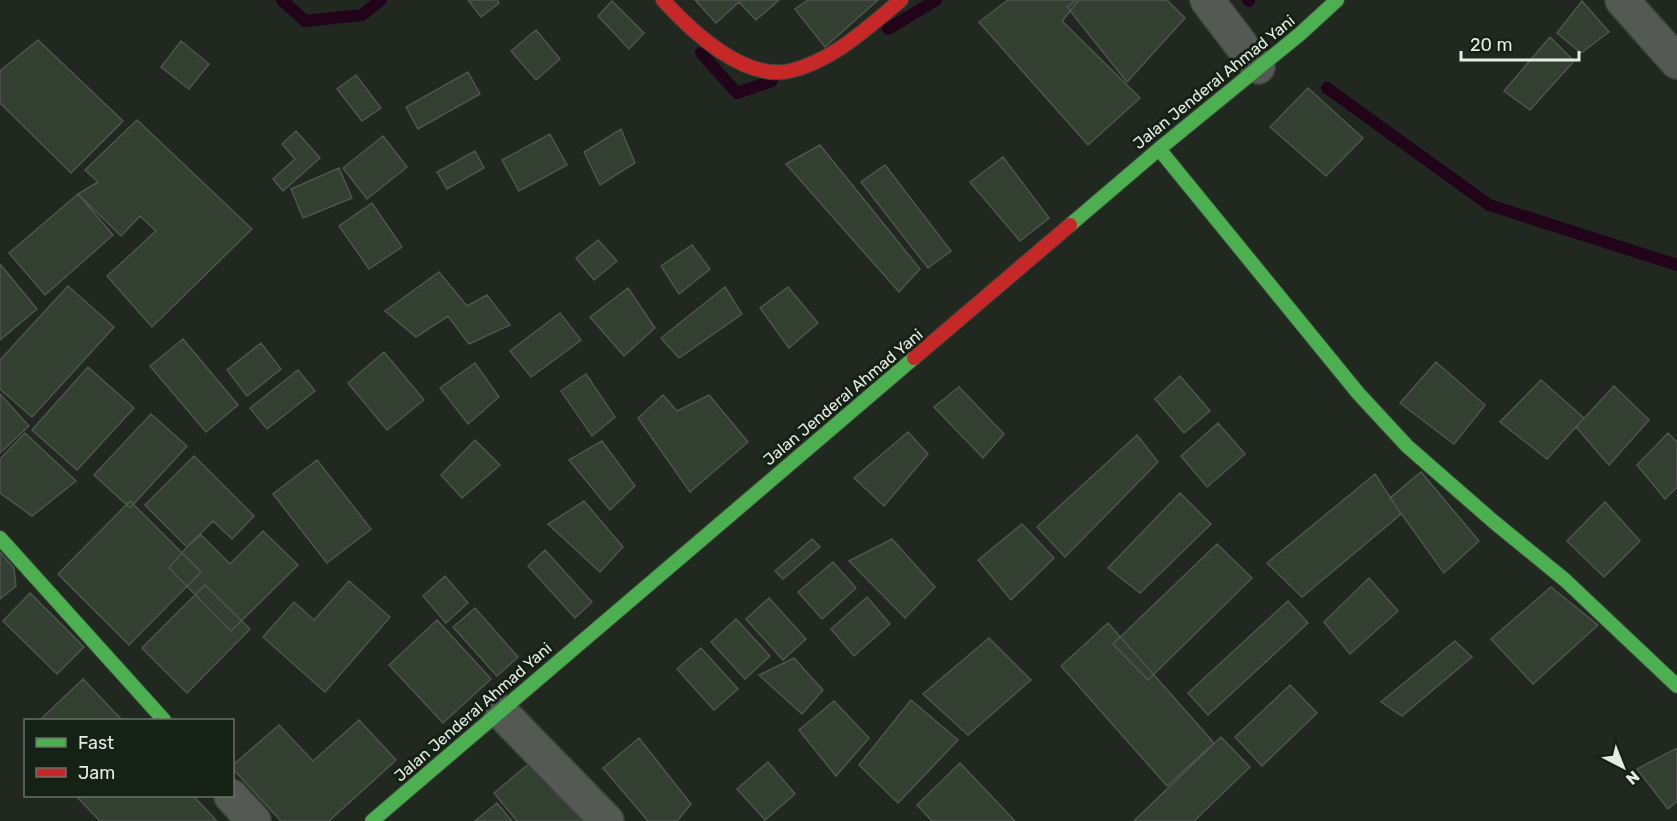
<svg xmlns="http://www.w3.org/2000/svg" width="1677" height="821" viewBox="0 0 1677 821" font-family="Rubik,sans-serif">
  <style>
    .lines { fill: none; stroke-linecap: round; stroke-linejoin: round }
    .stream { stroke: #21041a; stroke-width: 12 }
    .building { fill: #323f31; stroke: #4f554e; stroke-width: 1.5 }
    .street-casing { stroke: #3e443d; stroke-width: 36 }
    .fast-casing { stroke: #3e443d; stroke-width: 16 }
    .jam-casing { stroke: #3e443d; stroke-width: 16 }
    .street { stroke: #545954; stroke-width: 33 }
    .fast { stroke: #4caf50; stroke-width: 14 }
    .jam { stroke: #c62828; stroke-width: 14 }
    .labels { text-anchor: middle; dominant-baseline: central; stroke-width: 6; stroke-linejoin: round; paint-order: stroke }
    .street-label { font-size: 16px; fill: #e4ece3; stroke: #152114 }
  </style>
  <rect width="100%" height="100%" fill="#212820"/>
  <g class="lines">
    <path class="stream" d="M282 0 305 21 362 15 381 0
      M1248 0 1249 1
      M888 29 936 0
      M701 53 737 93 772 81
      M1327 88 1489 205 1677 265"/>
  </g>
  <path class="building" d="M468 0H497L499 3 481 17Z
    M695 0H779L756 20 739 2 716 23Z
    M808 0H878L825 47 795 9Z
    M1008 0H1079L1062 21 1140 98 1088 145 979 22Z
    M1076 0H1167L1185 18 1127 82 1067 7Z
    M612 1 644 33 629 49 598 16Z
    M1582 1 1609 32 1581 53 1557 33Z
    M536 30 560 59 536 80 511 51Z
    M1550 37 1574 61 1530 110 1504 91Z
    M38 40 123 121 71 173 0 103V71Z
    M181 41 209 64 189 89 161 67Z
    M468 72 480 94 418 129 406 107Z
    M356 75 381 108 362 121 337 89Z
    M1308 88 1363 138 1326 176 1270 127Z
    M137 120 252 229 152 327 107 276 156 231 140 216 121 236 78 194 98 182 85 170Z
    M621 129 635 163 600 185 584 152Z
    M296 131 320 158 283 191 273 179 295 159 282 144Z
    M550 134 567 165 519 191 502 160Z
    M383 136 407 167 367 199 343 168Z
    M820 145 920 269 899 292 786 164Z
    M475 151 484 168 447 189 437 172Z
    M1003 157 1049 218 1020 241 970 182Z
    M885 165 951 251 928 268 861 182Z
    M339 168 352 198 303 218 291 189Z
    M78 194 113 235 45 295 9 253Z
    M372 203 402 247 369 269 339 226Z
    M598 240 617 261 594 280 576 258Z
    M692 245 710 269 679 294 661 266Z
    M0 264 37 309 0 340Z
    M439 272 467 306 487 295 510 325 469 344 448 316 416 337 385 311Z
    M68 286 114 327 32 417 0 389V360Z
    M725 287 742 314 679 358 661 338Z
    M788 287 818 323 789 348 760 308Z
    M628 288 655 328 624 356 590 317Z
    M560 313 581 340 531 377 510 351Z
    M183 339 238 405 206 432 150 366Z
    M261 343 281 369 247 396 227 370Z
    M384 352 424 400 387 430 348 383Z
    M1436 362 1485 405 1454 444 1400 403Z
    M475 363 499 397 468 424 440 388Z
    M88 367 134 408 77 470 32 430Z
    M298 370 315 391 267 429 250 408Z
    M586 374 615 417 592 436 561 391Z
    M1180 376 1210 411 1184 433 1155 399Z
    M1541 380 1584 418 1547 459 1500 422Z
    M1614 386 1649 420 1609 465 1576 427Z
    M959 387 1004 434 983 458 934 407Z
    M0 394 29 426 0 453Z
    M663 395 677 411 709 395 748 442 690 492 638 418Z
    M151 414 187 446 130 508 94 475Z
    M1218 423 1245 454 1207 487 1181 456Z
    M908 432 928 454 884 506 854 478Z
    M25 433 76 481 32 516 0 493V459Z
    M1668 433 1677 442V487L1665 499 1637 465Z
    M1137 435 1158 462 1065 557 1037 527Z
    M475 440 500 465 462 498 441 475Z
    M602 441 635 486 610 510 569 460Z
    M194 456 254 516 232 539 213 521 187 547 145 505Z
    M317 460 371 529 327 563 273 494Z
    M1421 472 1479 541 1444 573 1390 498Z
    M1375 474 1401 514 1302 597 1267 563Z
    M1180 493 1211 524 1140 593 1108 568Z
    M130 501 201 572 129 645 58 574Z
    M584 501 623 547 600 572 548 524Z
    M1605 502 1640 541 1604 577 1567 541Z
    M1022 524 1054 558 1011 600 978 560Z
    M263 531 298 565 231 631 169 568 187 547 201 535 230 564Z
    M812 539 820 547 783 579 775 571Z
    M892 539 935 587 905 618 849 561Z
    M1217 544 1252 578 1148 680 1113 644Z
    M545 550 592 602 575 618 528 566Z
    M0 552 14 568 16 586 0 599Z
    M833 562 856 588 822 619 798 592Z
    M445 576 468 603 446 623 423 596Z
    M1369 578 1398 611 1350 654 1324 622Z
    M349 581 390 617 325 692 263 637 294 602 314 620Z
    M205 585 250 629 187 693 142 648Z
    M1551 587 1598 625 1533 684 1491 639Z
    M30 593 84 647 57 674 3 621Z
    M867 597 890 624 854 656 831 629Z
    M769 598 806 639 783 660 746 619Z
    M1288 601 1308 623 1208 715 1188 693Z
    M475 608 518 657 497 676 453 627Z
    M736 619 770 656 745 679 711 642Z
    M437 620 491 679 443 723 389 665Z
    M1108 623 1214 743 1167 786 1061 666Z
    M989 638 1031 680 968 735 923 694Z
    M1455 641 1472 657 1402 716 1381 702Z
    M701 648 738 689 714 710 677 669Z
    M794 658 823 690 802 714 759 675Z
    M83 679 122 720H40Z
    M1290 685 1317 713 1262 766 1235 737Z
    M911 700 958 740 898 803 859 765Z
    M834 701 869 738 836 776 799 730Z
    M359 720 396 760 329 821H281L232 768V766L279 725 313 761Z
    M1221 737 1250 767 1194 821H1134Z
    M639 738 691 804 677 821H648L603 768Z
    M1677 748V801L1668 809 1637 769Z
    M536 758 589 821H517L494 793Z
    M768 762 795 794 765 820 737 789Z
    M960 763 1015 821H932L917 805Z
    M76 796H193L217 821H100Z
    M497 803 512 821H475Z"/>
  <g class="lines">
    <defs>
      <path id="street" d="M1207 0 1258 67
        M1622 0 1677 62
        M500 711 607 821
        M231 796 254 821"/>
      <path id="fast" d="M1159 149 1358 393 1407 446 1494 522 1565 580 1677 686
        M1070 225 1159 149 1300 34 1337 0
        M0 538 164 720
        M372 821 914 358"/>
      <path id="jam" d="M663 0C691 31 744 81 790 71 833 61 868 27 901 0
        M914 358 1070 225"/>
    </defs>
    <use href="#street" class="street-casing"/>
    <use href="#fast" class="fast-casing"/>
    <use href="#jam" class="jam-casing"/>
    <use href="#street" class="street"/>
    <use href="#fast" class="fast"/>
    <use href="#jam" class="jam"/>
  </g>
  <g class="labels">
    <g class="street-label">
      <text transform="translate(1214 82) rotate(-39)">Jalan Jenderal Ahmad Yani</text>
      <text transform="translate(843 397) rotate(-40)">Jalan Jenderal Ahmad Yani</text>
      <text transform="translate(473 712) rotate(-41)">Jalan Jenderal Ahmad Yani</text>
    </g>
  </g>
  <rect x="24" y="719" width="210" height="78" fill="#152114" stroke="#687267" stroke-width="1.5"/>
  <rect x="36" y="738" width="30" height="9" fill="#4caf50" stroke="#687267" stroke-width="1.5"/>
  <text x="78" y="749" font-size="18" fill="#e4ece3">Fast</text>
  <rect x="36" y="768" width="30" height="9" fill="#c62828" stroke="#687267" stroke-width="1.5"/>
  <text x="78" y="779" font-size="18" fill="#e4ece3">Jam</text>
  <g transform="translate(1623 767) rotate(138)" stroke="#152114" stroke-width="4.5" paint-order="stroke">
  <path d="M0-4.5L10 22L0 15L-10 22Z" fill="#e4ece3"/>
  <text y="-9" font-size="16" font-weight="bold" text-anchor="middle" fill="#e4ece3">N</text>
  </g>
  <path d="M1461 51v9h118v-9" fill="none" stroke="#e4ece3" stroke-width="3"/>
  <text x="1470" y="51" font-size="18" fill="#e4ece3" stroke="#152114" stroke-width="4.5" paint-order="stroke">20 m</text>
</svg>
